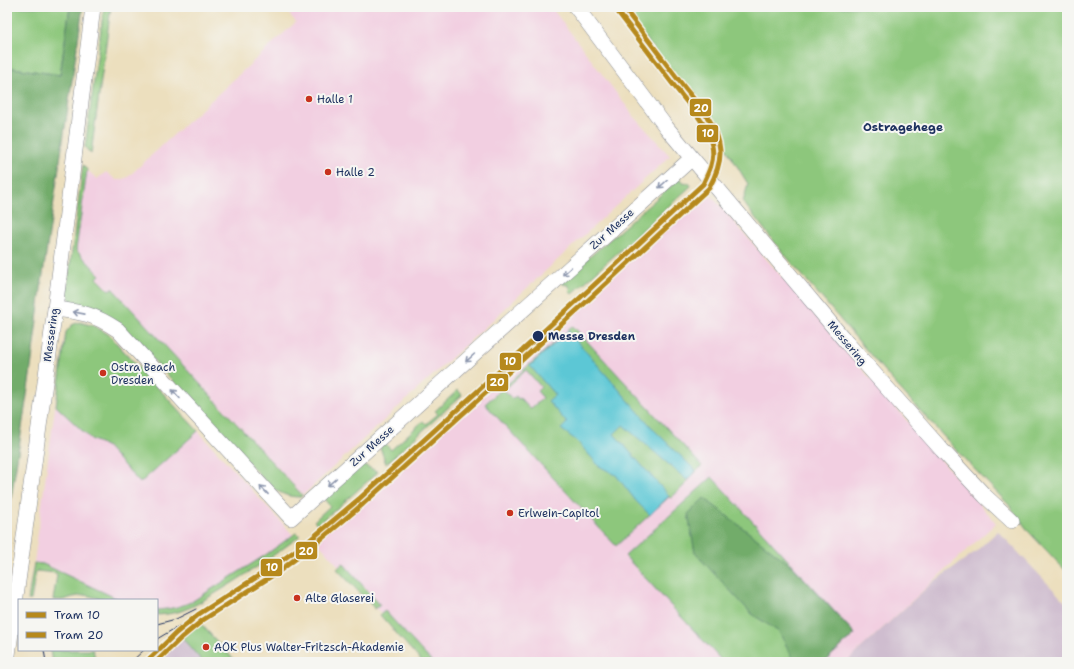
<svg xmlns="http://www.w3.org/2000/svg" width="1074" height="669" viewBox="0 0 1074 669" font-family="'Shantell Sans',sans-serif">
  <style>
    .built { fill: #f2cfe1 }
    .industrial { fill: #cfbdcf }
    .green { fill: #8dc77b; stroke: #547b6c; fill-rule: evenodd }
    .forest { fill: #72ac6b; stroke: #466e64 }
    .water { fill: #5cc7d5; stroke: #3c7b9a }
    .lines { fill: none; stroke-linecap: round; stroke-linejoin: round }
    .minor-casing { stroke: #84878e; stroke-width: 16 }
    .minor { stroke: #fff; stroke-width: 15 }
    .tram { stroke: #1b2f5e; stroke-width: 1 }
    .tram-1-casing { stroke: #f6f6f2; stroke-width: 8 }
    .tram-2-casing { stroke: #f6f6f2; stroke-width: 8 }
    .tram-1 { stroke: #b6891c; stroke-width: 5 }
    .tram-2 { stroke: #b6891c; stroke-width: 5 }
    .oneway { stroke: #8d97ae }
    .poi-dot { fill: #c8321e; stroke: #f6f6f2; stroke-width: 1.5 }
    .stop-dot { fill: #1b2f5e; stroke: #f6f6f2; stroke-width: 1.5 }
    .labels { text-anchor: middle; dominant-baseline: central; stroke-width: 4; stroke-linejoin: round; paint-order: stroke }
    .poi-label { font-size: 11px; fill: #1b2f5e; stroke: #f6f6f2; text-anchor: start }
    .street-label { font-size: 11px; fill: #1b2f5e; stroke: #f6f6f2 }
    .stop-label { font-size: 11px; font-weight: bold; fill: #1b2f5e; stroke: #f6f6f2; text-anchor: start }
    .neighbourhood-label { font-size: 12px; font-weight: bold; fill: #1b2f5e; stroke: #f6f6f2 }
    .line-badge { stroke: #f6f6f2; stroke-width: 1.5 }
    .badge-label { font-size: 11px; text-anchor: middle; font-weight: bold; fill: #fff }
  </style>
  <rect width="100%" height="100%" fill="#f6f6f2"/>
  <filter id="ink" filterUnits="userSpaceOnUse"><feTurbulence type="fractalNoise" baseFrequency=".025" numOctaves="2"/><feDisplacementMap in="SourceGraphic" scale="8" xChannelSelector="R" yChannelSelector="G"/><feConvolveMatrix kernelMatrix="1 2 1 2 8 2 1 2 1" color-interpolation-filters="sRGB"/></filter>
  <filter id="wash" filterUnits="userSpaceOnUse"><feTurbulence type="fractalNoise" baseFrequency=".012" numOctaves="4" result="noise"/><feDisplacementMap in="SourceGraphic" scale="16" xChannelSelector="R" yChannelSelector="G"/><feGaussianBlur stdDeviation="0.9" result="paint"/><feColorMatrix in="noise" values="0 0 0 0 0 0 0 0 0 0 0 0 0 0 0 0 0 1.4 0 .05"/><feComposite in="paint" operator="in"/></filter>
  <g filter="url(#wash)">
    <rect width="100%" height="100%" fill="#ecdfbe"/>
    <path class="built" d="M283 7H551L633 115 670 156 303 495 112 288 109 290 97 277 99 275 76 250 87 170 97 179 106 172 116 180H121L128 177 296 22Z
      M708 192 996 523 846 662H424L312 536Z
      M79 322 86 323 101 329 115 340 293 535 264 556 193 601 181 607 170 609 157 610V600H120L43 564 34 563 64 341 66 332 72 325Z"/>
    <path class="industrial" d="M998 531 1067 604V662H846L932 583 975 552Z
      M182 638 203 662H157Z"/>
    <path class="green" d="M12 7H70L60 75 7 67V50Z
      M104 7H111L91 154 85 147Z
      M621 7H1067V572L1029 532 1009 505 957 451 892 380 779 248 743 202 748 184 710 122Z
      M83 165 87 170 76 250 100 275 97 278 109 290 112 288 302 495 301 497C286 497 280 493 269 485L137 342 75 305C70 301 68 297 67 290Z
      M680 178 683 182 689 183 691 186 572 294 569 291 571 289 567 284 564 285 561 282Z
      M79 322 94 326 108 334 198 431 140 483 106 446 91 439 56 406 66 332 72 325Z
      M573 326 702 466 688 480V482L671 498 669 497 616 546 485 404ZM526 370 541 387 537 391 543 398 530 409 520 398 518 399 516 396 512 399 504 390Z
      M458 390 462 395 386 464 380 447 385 443 391 450 423 421 426 424 438 414 435 411Z
      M362 464 378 472 334 511 317 524 314 521 330 506 324 499Z
      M712 477 855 634 824 662H723L625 556Z
      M296 533 300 536C273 556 245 576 216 593 205 599 194 607 181 611 173 614 165 614 157 615V610C170 609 181 607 193 601L264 556Z
      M34 563 43 564 120 600H106L85 595 73 597 63 600H53L57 575 56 573 36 571 31 600H28Z
      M343 563 380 605 375 609 337 569Z
      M385 611 432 662H422L380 615Z
      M200 623 236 662H203L182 638Z
      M50 650H93L96 662H52Z"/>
    <path class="forest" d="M70 7H83L42 281 30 376 7 525V67L60 75Z
      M704 498 792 566 855 634 824 662H795L779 632 752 614 695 553 688 514Z"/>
    <path class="water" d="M568 331 655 431 696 471 687 480 623 425 614 434 669 496 650 515 636 501 616 475 599 466 577 441 561 429 567 423 548 401 555 395 530 366Z"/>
  </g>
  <g filter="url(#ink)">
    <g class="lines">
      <defs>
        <path id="minor" d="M576 7 666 127 847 343 942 450 985 496 1012 521
          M55 309C82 312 94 314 118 330L291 518 692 158
          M7 662 55 309 93 7"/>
      </defs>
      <use href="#minor" class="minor-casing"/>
      <use href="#minor" class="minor"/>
      <path class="tram" d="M157 624 176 619 196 609
        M157 639 199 614
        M44 650 46 662
        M131 662 144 650"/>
      <defs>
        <path id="tram-1" d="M146 662 176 633 199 614 274 566 310 540 359 499 580 298 703 184C709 172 715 160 712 146 708 125 692 109 679 92 657 64 636 35 614 7"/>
        <path id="tram-2" d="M156 662 181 638 203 620 278 572 314 545 363 504 585 303 709 188C715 177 721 164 720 150 718 125 699 106 684 87 664 61 644 34 623 7"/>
      </defs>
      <use href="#tram-1" class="tram-1-casing"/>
      <use href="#tram-2" class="tram-2-casing"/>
      <use href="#tram-1" class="tram-1"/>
      <use href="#tram-2" class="tram-2"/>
    </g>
    <defs><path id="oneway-shaft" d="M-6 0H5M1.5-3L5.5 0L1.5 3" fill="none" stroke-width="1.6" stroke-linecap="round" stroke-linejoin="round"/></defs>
    <g class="oneway">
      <use href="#oneway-shaft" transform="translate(663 184) rotate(138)"/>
      <use href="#oneway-shaft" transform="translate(567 271) rotate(138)"/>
      <use href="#oneway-shaft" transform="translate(79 313) rotate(-169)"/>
      <use href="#oneway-shaft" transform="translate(470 358) rotate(138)"/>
      <use href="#oneway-shaft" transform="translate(176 394) rotate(-132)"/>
      <use href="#oneway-shaft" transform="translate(332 482) rotate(138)"/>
      <use href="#oneway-shaft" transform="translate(264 490) rotate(-133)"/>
    </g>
  </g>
  <g class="poi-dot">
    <circle cx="309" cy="99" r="4"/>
    <circle cx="328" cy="172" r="4"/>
    <circle cx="103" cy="373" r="4"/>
    <circle cx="510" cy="513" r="4"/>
    <circle cx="297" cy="598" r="4"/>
    <circle cx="206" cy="647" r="4"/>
  </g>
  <circle class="stop-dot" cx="538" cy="336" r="6"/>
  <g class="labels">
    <g class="poi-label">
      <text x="317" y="99">Halle 1</text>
      <text x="336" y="172">Halle 2</text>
      <text x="111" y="367">Ostra Beach<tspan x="111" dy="13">Dresden</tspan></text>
      <text x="518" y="513">Erlwein-Capitol</text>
      <text x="305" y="598">Alte Glaserei</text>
      <text x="214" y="647">AOK Plus Walter-Fritzsch-Akademie</text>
    </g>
    <g class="street-label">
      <text transform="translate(612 229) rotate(-42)">Zur Messe</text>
      <text transform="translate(51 335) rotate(-82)">Messering</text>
      <text transform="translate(847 343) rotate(50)">Messering</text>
      <text transform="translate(372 446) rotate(-42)">Zur Messe</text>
    </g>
    <g class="stop-label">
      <text x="548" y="336">Messe Dresden</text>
    </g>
    <g class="neighbourhood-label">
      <text x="903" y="127">Ostragehege</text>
    </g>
  </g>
  <g class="line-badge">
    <rect x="689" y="98" width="23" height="19" rx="4" fill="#b6891c"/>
    <rect x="696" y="124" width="23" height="19" rx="4" fill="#b6891c"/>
    <rect x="499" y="352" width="23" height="19" rx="4" fill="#b6891c"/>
    <rect x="486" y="373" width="23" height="19" rx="4" fill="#b6891c"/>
    <rect x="295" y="541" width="23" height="19" rx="4" fill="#b6891c"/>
    <rect x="260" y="558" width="23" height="19" rx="4" fill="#b6891c"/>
  </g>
  <g class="badge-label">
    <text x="701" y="112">20</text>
    <text x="708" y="137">10</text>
    <text x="510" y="365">10</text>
    <text x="497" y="386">20</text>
    <text x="306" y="555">20</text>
    <text x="272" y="571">10</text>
  </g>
  <rect width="1074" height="669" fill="none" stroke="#f6f6f2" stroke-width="24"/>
  <rect x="18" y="599" width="140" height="52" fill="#f6f6f2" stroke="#9ea6b7"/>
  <rect x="26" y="612" width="20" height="6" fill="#b6891c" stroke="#9ea6b7"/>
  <text x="54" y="619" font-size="12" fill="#1b2f5e">Tram 10</text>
  <rect x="26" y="632" width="20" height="6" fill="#b6891c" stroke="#9ea6b7"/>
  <text x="54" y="639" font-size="12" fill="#1b2f5e">Tram 20</text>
</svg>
